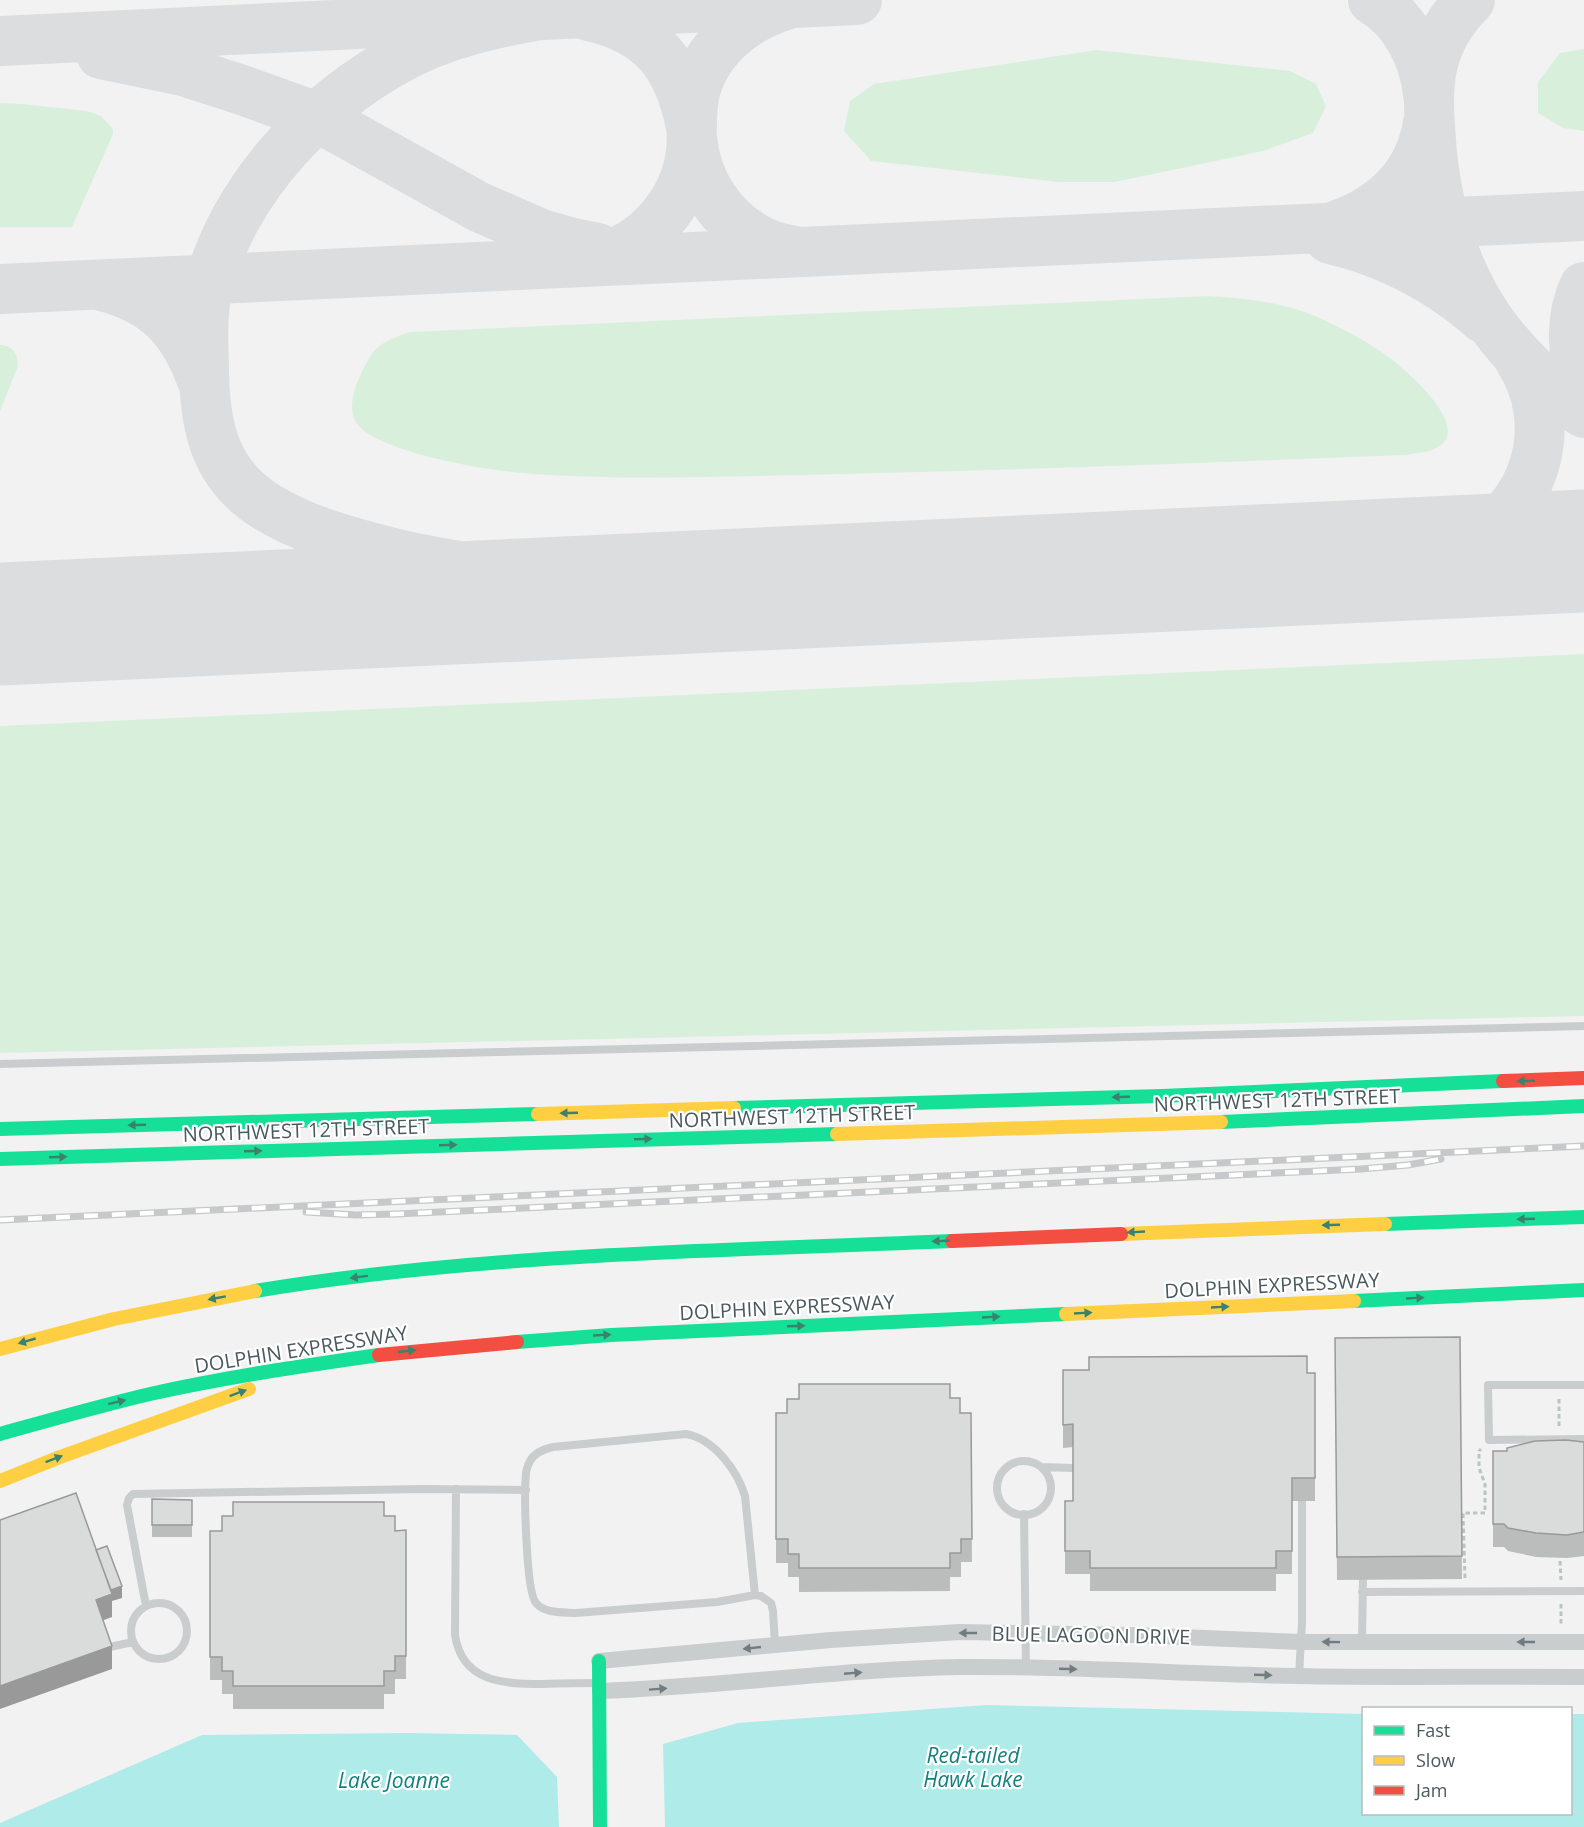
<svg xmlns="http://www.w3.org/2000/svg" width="1584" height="1827" viewBox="0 0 1584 1827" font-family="'Open Sans',sans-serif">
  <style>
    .green { fill: #d8f0db }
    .water { fill: #afebe9 }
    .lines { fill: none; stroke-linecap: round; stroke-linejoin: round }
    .taxiway { stroke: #dcddde; stroke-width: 50 }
    .runway { stroke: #dcddde; stroke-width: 123 }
    .path { stroke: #bac5bf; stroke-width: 3; stroke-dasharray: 4.5 3; stroke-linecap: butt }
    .lane { stroke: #cacdce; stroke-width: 8 }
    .street { stroke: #cacdce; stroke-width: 16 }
    .fast { stroke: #16e098; stroke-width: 14 }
    .slow { stroke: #ffcf43; stroke-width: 14 }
    .jam { stroke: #f24e42; stroke-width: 14 }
    .rail-casing { stroke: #c6c8c9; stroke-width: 7 }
    .rail { stroke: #fff; stroke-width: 4.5; stroke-dasharray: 14; stroke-linecap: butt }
    .wall { fill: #bbbcbc }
    .shaded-wall { fill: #999 }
    .building { fill: #dadbdb; stroke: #999; stroke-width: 1.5 }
    .oneway { fill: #3a826f }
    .oneway2 { fill: #707c80 }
    .labels { text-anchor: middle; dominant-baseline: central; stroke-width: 4.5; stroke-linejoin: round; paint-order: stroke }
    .street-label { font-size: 20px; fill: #4a595e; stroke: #fff }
    .water-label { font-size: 21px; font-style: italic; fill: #12827e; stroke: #fff }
  </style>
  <rect width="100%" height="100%" fill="#f2f2f2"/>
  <path class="green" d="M1584 49V131L1563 128 1538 113V82L1560 53Z
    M1097 50 1290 71 1316 84 1326 106 1313 133 1263 151 1115 182H1059L871 161 844 131 850 101 874 84Z
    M0 103 22 104 87 111 101 116 113 129V134L72 227H0Z
    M1208 296C1244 298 1282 302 1315 316 1337 326 1360 337 1380 351 1399 363 1480 430 1434 449 1426 453 1416 453 1407 455 1219 462 1031 470 843 474 740 476 637 481 534 474 495 472 384 454 359 426 343 409 358 378 368 360 377 343 392 338 410 332Z
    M0 345C13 345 18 354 18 366L0 411Z
    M1584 654V1016L0 1053V726Z"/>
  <path class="water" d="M987 1705 1363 1714 1364 1814H1570L1571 1714H1584V1827H665L663 1744 738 1723Z
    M407 1733 517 1735 557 1777 559 1827H0V1823L202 1735Z"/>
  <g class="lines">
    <path class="taxiway" d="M1373 0C1405 19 1425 58 1428 95
      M1470 0C1457 13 1446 28 1439 45 1428 71 1428 98 1430 126 1433 195 1451 267 1492 324 1515 356 1551 391 1584 413
      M545 14C505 21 465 29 427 45 327 88 228 189 206 298 201 322 204 347 204 372 205 428 215 475 267 507 301 528 342 540 381 550 488 578 601 580 711 581 777 581 843 582 908 582
      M589 16C653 30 679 65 691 127
      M0 41 857 0
      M101 54 183 71 242 90 317 117 479 207 541 234 573 243 598 248
      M692 138C696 183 722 222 763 242 773 247 784 249 795 251
      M1338 225C1385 208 1420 175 1428 123
      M1330 239C1377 250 1422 271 1461 300 1469 306 1476 312 1483 318
      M597 259C647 246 685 203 691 152 693 132 690 112 695 92 706 49 742 19 783 6
      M102 286C157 300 183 328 202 380
      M1584 287C1570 317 1571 357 1584 387
      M0 289 1584 216
      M1376 561C1405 556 1438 555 1465 543 1537 512 1561 423 1519 359"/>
    <path class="runway" d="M0 624 1584 551"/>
    <path class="path" d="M1559 1399V1428
      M1560 1561 1561 1580
      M1465 1578 1463 1513H1485V1484L1479 1468V1451L1481 1449
      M1561 1604V1625"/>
    <path class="lane" d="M0 1064 1584 1026
      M1584 1385H1488L1489 1440 1584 1439
      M997 1488a27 27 0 1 1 54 0a27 27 0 1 1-54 0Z
      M1042 1467 1073 1468
      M456 1489 455 1635C462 1682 503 1684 542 1684 561 1683 580 1683 599 1683
      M1024 1514 1026 1668
      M1362 1592 1584 1591
      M755 1595 745 1496C737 1470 714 1439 686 1434L553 1447C544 1449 535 1452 530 1461 528 1465 526 1470 526 1474 524 1493 526 1592 536 1603 545 1614 563 1612 576 1613L717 1602 755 1595 761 1596 771 1603 773 1611 775 1645
      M131 1631a28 28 0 1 1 56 0a28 28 0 1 1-56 0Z
      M146 1606 127 1505 129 1498 133 1494 421 1489 526 1490
      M1362 1642 1363 1580
      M105 1648 133 1642
      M1299 1676 1302 1622V1491"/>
    <path class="street" d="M599 1661 831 1640 960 1632 1132 1635 1301 1642H1584
      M600 1691C720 1687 840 1669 960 1667 1072 1666 1185 1674 1297 1676 1392 1678 1488 1676 1584 1677"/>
    <path class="fast" d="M734 1108 1162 1096 1503 1081
      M1221 1122 1584 1106
      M0 1129 538 1114
      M0 1159 837 1134
      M1385 1224 1584 1217
      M255 1291C485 1253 720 1251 952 1241
      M1354 1301 1584 1290
      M517 1342 611 1335 1066 1314
      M0 1434C50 1420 99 1406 150 1394 226 1377 302 1366 379 1355
      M599 1661 600 1827"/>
    <path class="slow" d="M538 1114 734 1108
      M837 1134 1221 1122
      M1121 1234 1385 1224
      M1066 1314 1354 1301
      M0 1349 114 1319 255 1291
      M0 1481 60 1457 249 1389"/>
    <path class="jam" d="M1503 1081 1584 1078
      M952 1241 1121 1234
      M379 1355 517 1342"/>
    <defs>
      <path id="rail" d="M306 1212 356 1215 396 1214 1361 1169 1408 1165 1441 1159
        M0 1220 1584 1146"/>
    </defs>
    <use href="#rail" class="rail-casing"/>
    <use href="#rail" class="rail"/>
  </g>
  <path class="wall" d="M1460 1337 1462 1579 1337 1580 1335 1338Z
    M1063 1370 1315 1373V1501H1292V1574H1276V1591H1090V1574H1065V1501H1073V1447L1063 1448Z
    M950 1398 960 1413H971L972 1562H961V1577H950V1591L799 1592V1577H788V1563H776V1413H787Z
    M1584 1442V1556L1567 1558 1536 1557 1508 1551 1504 1547H1493V1451H1507Z
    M152 1499 192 1500V1537H152Z
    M384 1516 395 1531 406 1530V1679H395V1694H384V1709H233V1694H222V1680H210V1531H222Z"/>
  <path class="shaded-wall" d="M122 1586V1598L112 1601V1617L96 1623V1600L109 1591Z
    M112 1646V1669L0 1709V1686Z"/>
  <path class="building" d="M1460 1337 1462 1556 1337 1557 1335 1338Z
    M1307 1356V1373H1315V1478H1292V1551H1276V1568H1090V1551H1065V1501H1073V1424L1063 1425V1370H1089V1357Z
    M799 1384H950V1398H960V1413H971L972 1539H961V1553H950V1568H799V1554H788V1539H776V1413H787V1399H799Z
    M1566 1440 1584 1442V1532L1567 1535 1536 1533 1508 1528 1504 1524H1493V1451H1507V1448L1535 1441Z
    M76 1493 112 1594 96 1600 112 1646 0 1686V1520Z
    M152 1499 192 1500V1525H152Z
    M233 1502H384V1516H395V1531L406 1530V1656H395V1671H384V1686H233V1671H222V1657H210V1531H222V1516H233Z
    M107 1546 122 1586 111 1590 96 1550Z"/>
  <defs><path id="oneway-solid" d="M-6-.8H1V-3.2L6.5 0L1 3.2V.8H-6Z" transform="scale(1.5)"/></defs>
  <g class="oneway">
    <use href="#oneway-solid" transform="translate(1526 1081) rotate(178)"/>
    <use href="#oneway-solid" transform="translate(1121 1097) rotate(178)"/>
    <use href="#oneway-solid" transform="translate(569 1113) rotate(178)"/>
    <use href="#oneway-solid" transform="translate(137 1125) rotate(178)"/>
    <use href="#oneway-solid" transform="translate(643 1139) rotate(-2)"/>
    <use href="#oneway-solid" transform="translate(448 1145) rotate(-2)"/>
    <use href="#oneway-solid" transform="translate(253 1151) rotate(-2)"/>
    <use href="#oneway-solid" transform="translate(58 1157) rotate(-2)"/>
    <use href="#oneway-solid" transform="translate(1526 1219) rotate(178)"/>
    <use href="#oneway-solid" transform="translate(1331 1225) rotate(178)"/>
    <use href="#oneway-solid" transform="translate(1136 1232) rotate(177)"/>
    <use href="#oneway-solid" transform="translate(941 1241) rotate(177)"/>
    <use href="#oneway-solid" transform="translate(359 1277) rotate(173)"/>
    <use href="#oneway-solid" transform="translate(217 1298) rotate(170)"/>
    <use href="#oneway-solid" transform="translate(1415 1298) rotate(-3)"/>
    <use href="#oneway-solid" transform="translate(1220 1307) rotate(-3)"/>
    <use href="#oneway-solid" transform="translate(1083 1313) rotate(-3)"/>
    <use href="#oneway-solid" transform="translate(991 1317) rotate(-3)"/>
    <use href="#oneway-solid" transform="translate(796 1326) rotate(-2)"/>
    <use href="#oneway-solid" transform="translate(602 1335) rotate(-3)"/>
    <use href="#oneway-solid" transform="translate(27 1341) rotate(164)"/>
    <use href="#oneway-solid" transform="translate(407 1351) rotate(-6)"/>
    <use href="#oneway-solid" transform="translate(238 1393) rotate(-20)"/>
    <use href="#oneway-solid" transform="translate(117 1402) rotate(-14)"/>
    <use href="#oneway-solid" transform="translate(54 1459) rotate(-21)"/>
  </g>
  <g class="oneway2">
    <use href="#oneway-solid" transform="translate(968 1633) rotate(-180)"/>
    <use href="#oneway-solid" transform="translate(1331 1642) rotate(-179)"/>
    <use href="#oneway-solid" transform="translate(1526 1642) rotate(180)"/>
    <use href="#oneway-solid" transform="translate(752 1648) rotate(174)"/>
    <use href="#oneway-solid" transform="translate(1068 1669) rotate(2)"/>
    <use href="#oneway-solid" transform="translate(853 1673) rotate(-5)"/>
    <use href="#oneway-solid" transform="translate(1263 1675) rotate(2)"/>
    <use href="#oneway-solid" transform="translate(658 1689) rotate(-4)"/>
  </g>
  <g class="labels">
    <g class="street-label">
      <text transform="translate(1277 1100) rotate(-2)">NORTHWEST 12TH STREET</text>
      <text transform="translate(792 1116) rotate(-2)">NORTHWEST 12TH STREET</text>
      <text transform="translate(306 1130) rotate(-2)">NORTHWEST 12TH STREET</text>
      <text transform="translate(1272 1285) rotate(-3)">DOLPHIN EXPRESSWAY</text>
      <text transform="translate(787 1307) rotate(-3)">DOLPHIN EXPRESSWAY</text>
      <text transform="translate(301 1349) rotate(-9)">DOLPHIN EXPRESSWAY</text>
      <text transform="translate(1091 1635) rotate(1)">BLUE LAGOON DRIVE</text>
    </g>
    <g class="water-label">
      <text x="973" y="1755">Red-tailed<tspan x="973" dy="24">Hawk Lake</tspan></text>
      <text x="394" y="1780">Lake Joanne</text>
    </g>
  </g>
  <rect x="1362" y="1707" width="210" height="108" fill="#ffffff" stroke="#b7bdbf" stroke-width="1.5"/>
  <rect x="1374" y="1726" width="30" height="9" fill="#16e098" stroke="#b7bdbf" stroke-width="1.5"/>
  <text x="1416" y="1737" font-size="18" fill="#4a595e">Fast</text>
  <rect x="1374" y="1756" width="30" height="9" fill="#ffcf43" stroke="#b7bdbf" stroke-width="1.5"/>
  <text x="1416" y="1767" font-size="18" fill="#4a595e">Slow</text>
  <rect x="1374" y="1786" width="30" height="9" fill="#f24e42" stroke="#b7bdbf" stroke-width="1.5"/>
  <text x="1416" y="1797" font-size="18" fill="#4a595e">Jam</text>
</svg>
